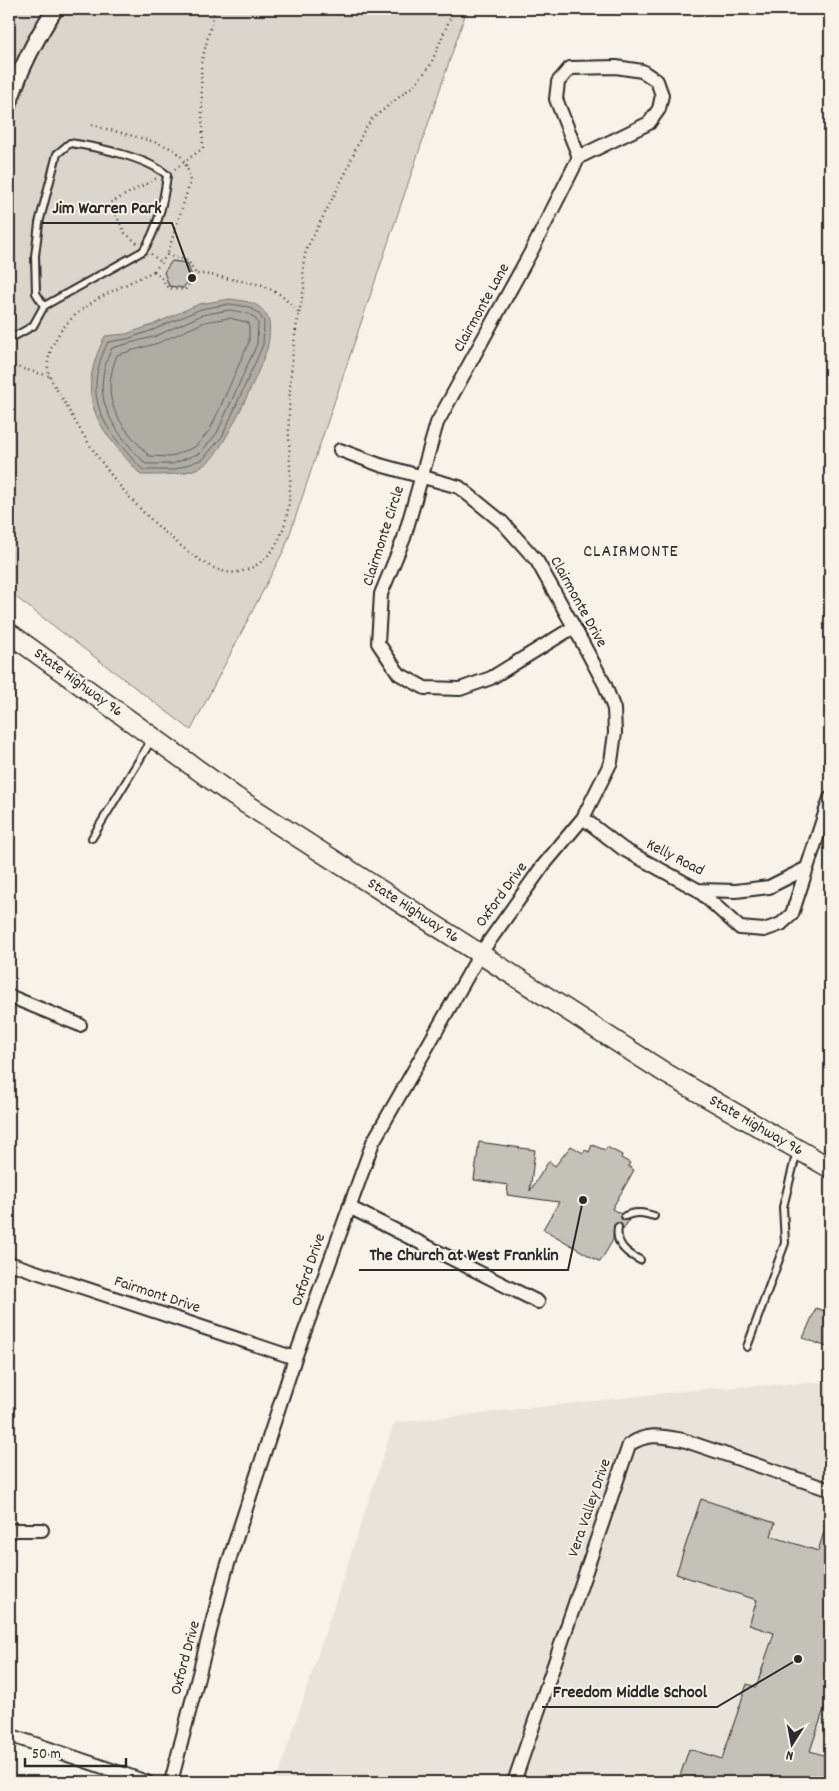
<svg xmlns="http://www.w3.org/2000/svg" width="839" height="1791" viewBox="0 0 839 1791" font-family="Dekko,sans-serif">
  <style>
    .built { fill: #e8e4da }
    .green { fill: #dad6cc; stroke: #82807c }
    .water { fill: #afaca4; stroke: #7a7874 }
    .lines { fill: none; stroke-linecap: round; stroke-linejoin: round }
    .shore { stroke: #605f5b; stroke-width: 1 }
    .building { fill: #c4c1b9; stroke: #2b2b2b }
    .service-casing { stroke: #2b2b2b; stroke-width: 10 }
    .minor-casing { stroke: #2b2b2b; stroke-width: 16 }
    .tertiary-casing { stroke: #2b2b2b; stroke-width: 19 }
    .primary-casing { stroke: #2b2b2b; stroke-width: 22 }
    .path { stroke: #2b2b2b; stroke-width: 2.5; stroke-dasharray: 1 4; stroke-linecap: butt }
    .service { stroke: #f7f3e8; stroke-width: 6 }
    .minor { stroke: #f7f3e8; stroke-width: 12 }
    .tertiary { stroke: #f7f3e8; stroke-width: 15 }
    .primary { stroke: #f7f3e8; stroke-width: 19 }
    .labels { text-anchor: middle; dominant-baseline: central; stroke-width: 4; stroke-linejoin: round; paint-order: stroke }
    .street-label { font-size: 16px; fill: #2b2b2b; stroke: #f7f3e8 }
    .neighbourhood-label { font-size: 18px; letter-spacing: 1px; fill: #2b2b2b; stroke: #f7f3e8 }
    .leader { fill: none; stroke: #2b2b2b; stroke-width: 2 }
    .callout-dot { fill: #2b2b2b; stroke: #f7f3e8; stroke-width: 2 }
    .callout-label { font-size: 18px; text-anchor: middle; font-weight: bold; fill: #2b2b2b; stroke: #f7f3e8; stroke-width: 4; stroke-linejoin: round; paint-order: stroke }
  </style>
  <rect width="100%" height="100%" fill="#f7f3e8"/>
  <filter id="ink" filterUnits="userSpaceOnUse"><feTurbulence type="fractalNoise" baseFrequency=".02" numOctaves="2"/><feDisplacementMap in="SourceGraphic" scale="10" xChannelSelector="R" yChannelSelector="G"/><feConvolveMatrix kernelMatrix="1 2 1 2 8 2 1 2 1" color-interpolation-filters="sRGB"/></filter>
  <g filter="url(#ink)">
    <path class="built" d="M830 1382V1782H276L394 1423 702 1389Z"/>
    <path class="green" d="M9 9H467L285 548 191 730 9 592Z"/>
    <path class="water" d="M230 299C245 301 262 302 268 319 271 325 269 342 267 349 259 372 225 449 207 463 189 476 162 475 141 475 98 427 73 401 105 336L126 334 152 325 199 304Z"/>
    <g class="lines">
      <path class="shore" d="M230 304 249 307 258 313 264 321 263 345 222 437 203 459 173 470H143C104 429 80 399 108 342L127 339 153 330 201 309Z
        M230 310 247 313 254 317 258 323 257 344 217 433 200 453 172 464H146C112 429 88 397 112 348L156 336 202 315Z
        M230 318 249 323V342L210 430 195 447 170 457 149 456C118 422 99 402 117 355L158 343 205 322Z"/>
    </g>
    <path class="building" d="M172 261 187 263 192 276 183 288 169 286 164 272Z
      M479 1142 535 1150 530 1191 549 1161 555 1166 571 1146 583 1153 585 1150 589 1152 592 1145 605 1150 607 1147 622 1155 621 1158 630 1163 628 1166 634 1170 612 1209 621 1214 622 1220H629L623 1230 620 1223 614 1225 613 1240 600 1262 543 1229 559 1202 507 1195 508 1185 474 1180Z
      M816 1308 830 1313V1348L803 1338Z
      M701 1499 775 1523 771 1536 818 1551 828 1519 830 1520V1691L810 1751 830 1757V1782H678L689 1749 722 1759 747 1684 756 1687 774 1633 749 1625 757 1600 676 1574Z"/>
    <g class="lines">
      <defs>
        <path id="service" d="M9 334 15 336 33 326 44 306 143 251C157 231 164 200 167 175 146 157 97 147 70 143L57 154 39 223 35 256 36 293 44 306
          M92 838 152 739
          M625 1216C635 1211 644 1213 654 1216
          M618 1227C615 1244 626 1253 640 1260
          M747 1347 785 1243 783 1207 797 1151"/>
        <path id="minor" d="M574 627 491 678 460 689 425 688 399 674 378 643 381 594 404 538 437 423 532 250 579 157 649 123 659 109 662 95 657 81 642 71 616 67 570 68 558 82 556 99 579 157
          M583 818 623 849 698 890 736 891 769 887 807 868 830 798
          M698 890 740 928 764 930 781 924 792 914 807 868
          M9 996 80 1025
          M349 1207 538 1302
          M9 1263 295 1358
          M9 1533 15 1530H42
          M9 1735 147 1782
          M171 1782 225 1573 295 1358 373 1142 480 954 542 867 583 818 611 762 615 733 614 709 605 685 574 627 537 561 502 522 459 487 380 465 340 450
          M514 1782 629 1445C647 1432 662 1436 683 1440L830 1490"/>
        <path id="tertiary" d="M9 104C19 71 36 38 55 9"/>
        <path id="primary" d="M9 633 234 796 667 1074 830 1168"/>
      </defs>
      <use href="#service" class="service-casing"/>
      <use href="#minor" class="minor-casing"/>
      <use href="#tertiary" class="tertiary-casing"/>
      <use href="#primary" class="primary-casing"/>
      <path class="path" d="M92 125C108 130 162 142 174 150 185 158 189 170 190 183L167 255
        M175 169 203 148 201 64 215 9
        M137 243 125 233 110 203 157 178
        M151 254 161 262
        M154 271 160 276 168 288 185 290 196 274H205L262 285 281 295 299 313C292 346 290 380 289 414 287 458 299 508 274 548 264 563 245 575 226 572 210 569 194 556 181 546 131 506 95 459 65 403 56 387 44 375 49 356 62 308 114 291 154 271Z
        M154 271 167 255 188 261 196 274
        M299 313 304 288 303 265 306 250 346 172 363 132 372 119 414 85 430 66 454 9
        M9 365 49 376"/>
      <use href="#service" class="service"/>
      <use href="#minor" class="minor"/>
      <use href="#tertiary" class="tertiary"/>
      <use href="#primary" class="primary"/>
    </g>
  </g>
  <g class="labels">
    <g class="street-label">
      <text transform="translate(482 308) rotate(-61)">Clairmonte Lane</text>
      <text transform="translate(384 536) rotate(-72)">Clairmonte Circle</text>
      <text transform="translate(578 602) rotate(61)">Clairmonte Drive</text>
      <text transform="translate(78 683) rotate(36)">State Highway 96</text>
      <text transform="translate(675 858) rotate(27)">Kelly Road</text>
      <text transform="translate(502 895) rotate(-54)">Oxford Drive</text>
      <text transform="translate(413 911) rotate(33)">State Highway 96</text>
      <text transform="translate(756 1126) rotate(30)">State Highway 96</text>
      <text transform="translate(309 1270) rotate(-71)">Oxford Drive</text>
      <text transform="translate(157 1295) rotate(18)">Fairmont Drive</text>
      <text transform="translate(590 1508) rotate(-71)">Vera Valley Drive</text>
      <text transform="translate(186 1658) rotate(-75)">Oxford Drive</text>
    </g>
    <g class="neighbourhood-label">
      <text x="631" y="552">CLAIRMONTE</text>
    </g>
  </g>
  <path class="leader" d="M192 278L172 223H42M583 1200L568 1270H359M798 1659L717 1707H542"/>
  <g class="callout-dot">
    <circle cx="192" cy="278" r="5"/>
    <circle cx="583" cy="1200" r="5"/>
    <circle cx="798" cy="1659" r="5"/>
  </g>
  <g class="callout-label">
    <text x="107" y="213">Jim Warren Park</text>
    <text x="464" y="1260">The Church at West Franklin</text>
    <text x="630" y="1697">Freedom Middle School</text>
  </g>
  <rect width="839" height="1791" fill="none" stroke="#f7f3e8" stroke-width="30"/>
  <rect x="15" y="15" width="809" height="1761" fill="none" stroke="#2b2b2b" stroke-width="2" filter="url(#ink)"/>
  <g transform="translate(792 1744) rotate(191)" stroke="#f7f3e8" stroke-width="4" paint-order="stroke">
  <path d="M0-4L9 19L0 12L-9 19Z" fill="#2b2b2b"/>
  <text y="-8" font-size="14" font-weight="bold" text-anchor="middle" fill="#2b2b2b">N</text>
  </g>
  <path d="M25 1758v8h101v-8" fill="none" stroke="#2b2b2b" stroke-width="2.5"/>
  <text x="32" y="1758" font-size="15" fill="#2b2b2b" stroke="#f7f3e8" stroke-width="4" paint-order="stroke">50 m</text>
</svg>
